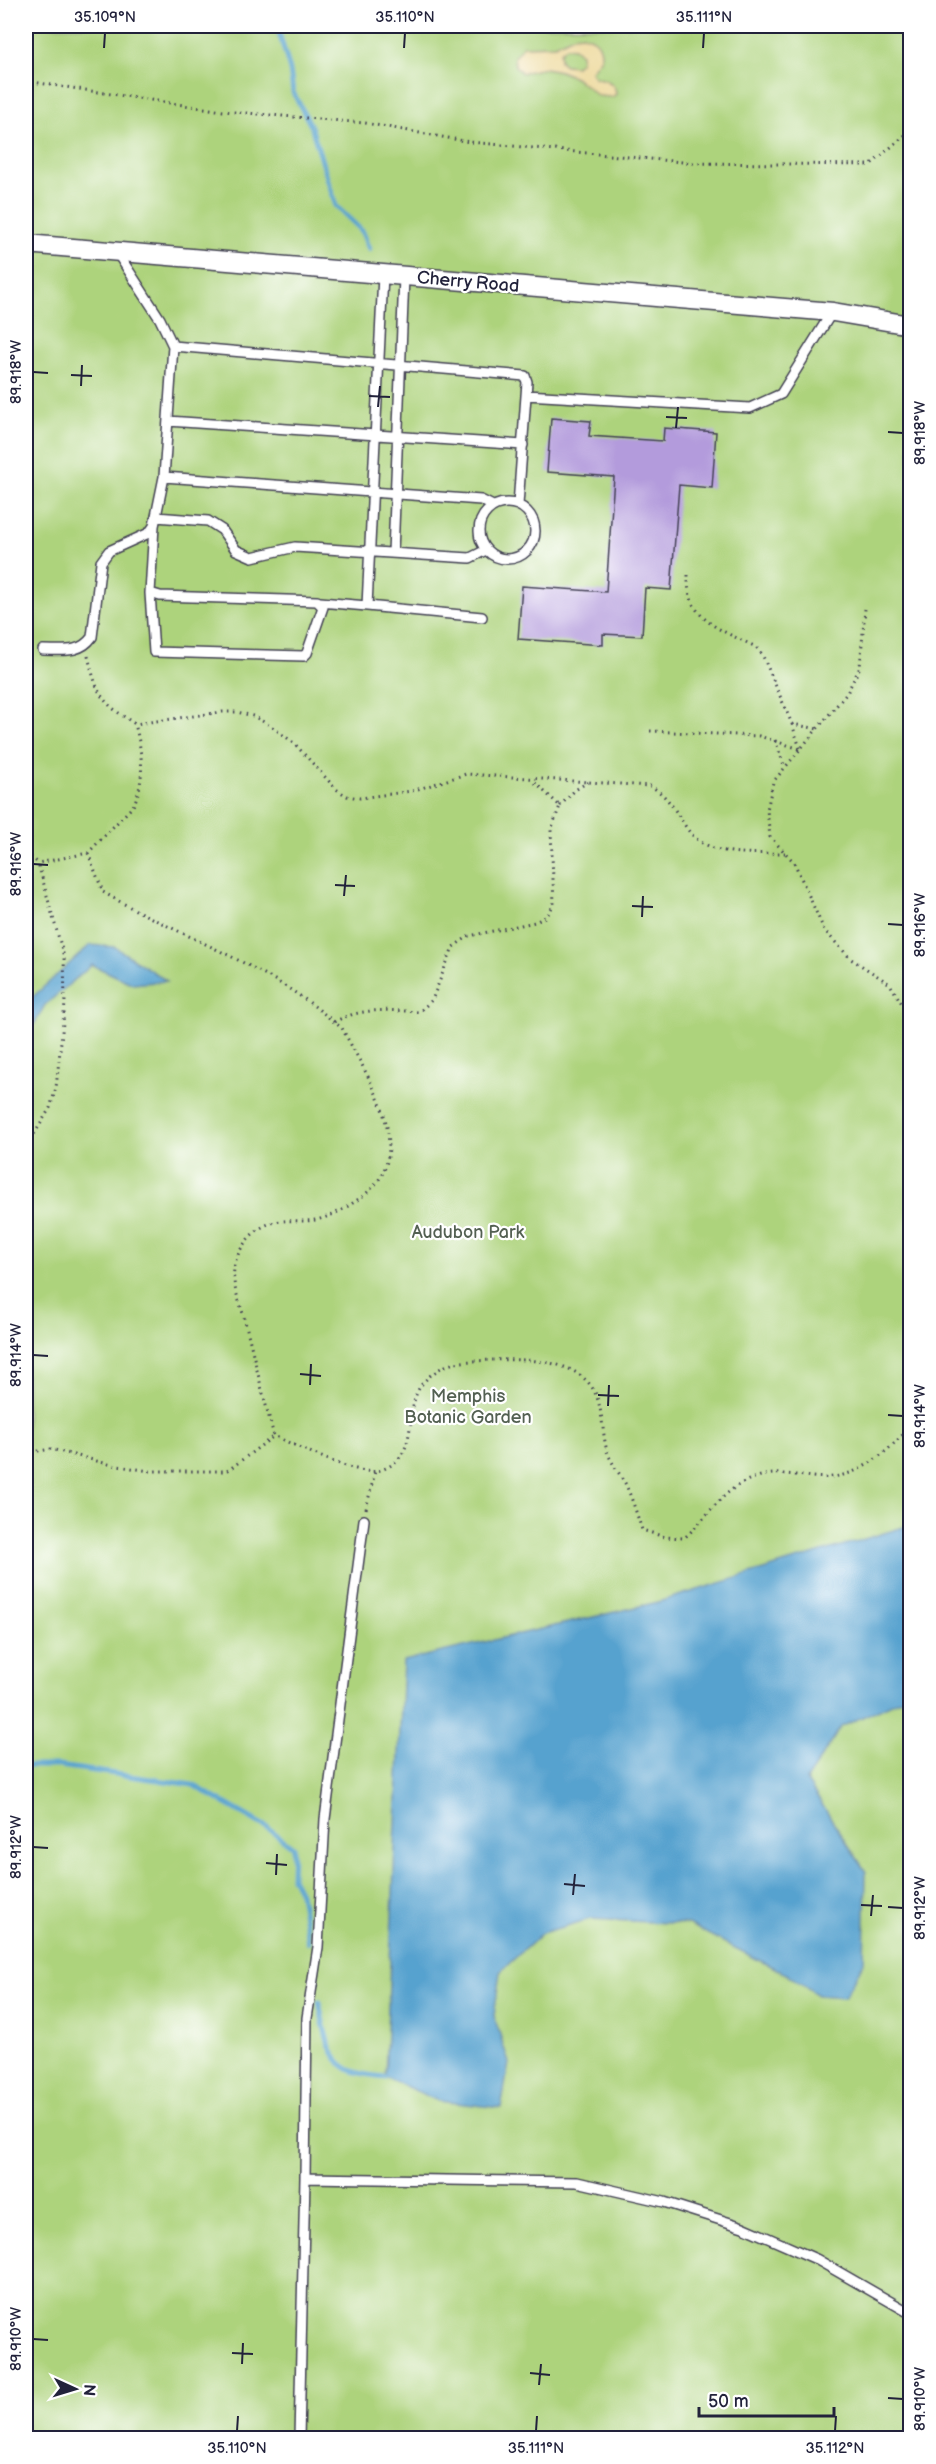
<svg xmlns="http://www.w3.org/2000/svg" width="936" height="2464" viewBox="0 0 936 2464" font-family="'Balsamiq Sans',sans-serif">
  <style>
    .green { fill: #add37c; stroke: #687a5c; stroke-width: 1.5 }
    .sand { fill: #eeda9e; stroke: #887e6c; stroke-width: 1.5; fill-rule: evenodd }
    .water { fill: #57a2cf; stroke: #3c6285; stroke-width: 1.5 }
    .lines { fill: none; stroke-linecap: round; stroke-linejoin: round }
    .stream { stroke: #57a2cf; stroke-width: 5 }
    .building { fill: #b39bdc }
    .lane-casing { stroke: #424153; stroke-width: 12 }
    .street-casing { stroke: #424153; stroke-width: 21 }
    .path { stroke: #424153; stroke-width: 3; stroke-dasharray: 1.5 4.5; stroke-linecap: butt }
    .lane { stroke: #fff; stroke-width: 9 }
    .street { stroke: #fff; stroke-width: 18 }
    .ticks { fill: none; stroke: #22223b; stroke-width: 2 }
    .labels { text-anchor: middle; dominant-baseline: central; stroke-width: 4.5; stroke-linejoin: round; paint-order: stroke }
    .street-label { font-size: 18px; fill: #22223b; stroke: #fff }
    .park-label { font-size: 18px; fill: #536052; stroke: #fff }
    .neatline { fill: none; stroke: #22223b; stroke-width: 2 }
    .ticks-label { font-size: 15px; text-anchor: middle; fill: #22223b }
  </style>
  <rect width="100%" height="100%" fill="#fff"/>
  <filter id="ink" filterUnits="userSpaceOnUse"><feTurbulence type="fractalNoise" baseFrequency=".0167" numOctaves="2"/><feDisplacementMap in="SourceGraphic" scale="12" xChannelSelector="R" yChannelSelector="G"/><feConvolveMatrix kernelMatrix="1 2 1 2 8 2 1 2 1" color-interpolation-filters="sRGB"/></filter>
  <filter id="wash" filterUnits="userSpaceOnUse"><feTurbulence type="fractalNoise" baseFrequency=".008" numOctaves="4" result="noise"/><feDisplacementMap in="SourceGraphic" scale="24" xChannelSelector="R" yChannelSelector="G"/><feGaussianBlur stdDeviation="1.35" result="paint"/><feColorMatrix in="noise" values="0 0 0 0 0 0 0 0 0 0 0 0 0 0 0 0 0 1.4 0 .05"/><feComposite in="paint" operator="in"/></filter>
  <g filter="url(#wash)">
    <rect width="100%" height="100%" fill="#f7eedd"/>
    <path class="green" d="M26 26H910V2438H26Z"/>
    <path class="sand" d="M582 35C596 37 602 44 601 58L591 71 594 77C604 79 616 82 616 94L612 97 598 96 575 77 560 71 545 68 522 73 515 66 514 57 523 46 555 45 573 36ZM566 47 574 48 581 54V61L576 66 565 65 560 61V52Z"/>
    <path class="water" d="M90 945 115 947 167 981 133 984 92 965 45 1005 26 1039V1003Z
      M910 1525V1562L907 1570 910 1577V1686L905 1697 841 1727 806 1780 866 1872 864 1962 844 1997 818 1995 788 1975 688 1924 590 1919 542 1933 500 1972 494 2016 509 2063 501 2108 438 2101 385 2077 403 1661 658 1602Z"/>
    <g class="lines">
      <path class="stream" d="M277 26 290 70 293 92 311 126 336 206 361 230 369 249
        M26 1766H59L193 1785 268 1828 293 1847 292 1878 300 1893 308 1942
        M319 2001C324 2026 327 2064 356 2072 365 2075 375 2076 385 2077"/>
    </g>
    <g id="blocks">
      <path class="building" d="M551 418 591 421 589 436 663 441 664 428 716 432 712 488 679 485 671 590 645 588 642 636 603 634V645L518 639 522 586 606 592 614 477 547 472Z"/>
    </g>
  </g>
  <g filter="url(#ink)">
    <use href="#blocks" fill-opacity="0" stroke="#424153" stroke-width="1.5"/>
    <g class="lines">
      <defs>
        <path id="lane" d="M383 275 367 606 482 617
          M173 346 525 376 527 382 518 505
          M526 395 750 408 781 394 832 312
          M168 421 523 445
          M164 477 481 500 493 506
          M479 531a28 28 0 1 1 56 0a28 28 0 1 1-56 0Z
          M156 517 208 521 222 530 236 550 252 557 295 547 470 558 486 550
          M393 553 404 277
          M150 593 160 596 317 601 323 607 307 653 304 656 154 652 150 593 154 526
          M320 602 367 606
          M43 650C62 650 80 654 92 637L101 562 109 551 149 533 154 526 164 477 173 346 160 319 118 254
          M364 1520 325 1819 318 1947 307 2018 305 2178 577 2182 664 2202 743 2227 816 2259 910 2313
          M299 2438 305 2178"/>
        <path id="street" d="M26 244 833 312 910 325"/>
      </defs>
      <use href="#lane" class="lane-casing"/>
      <use href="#street" class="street-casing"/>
      <path class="path" d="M26 81 223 111 365 123 470 142 693 163 870 165 910 131
        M688 575C686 621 722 630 756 647L762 654 792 724 818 729
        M865 609 860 667 847 693 773 782 767 810 770 837 794 862 824 930 851 959 890 984 910 1017
        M88 656C98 697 100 701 135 724L222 712H237L253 716 271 726 294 743 336 789 347 796 360 798 412 791 466 774 650 786C668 795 675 811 686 827 706 859 753 853 785 853
        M792 724 800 748
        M650 731 759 736 800 749
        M775 740 785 768
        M560 806 575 790 588 782
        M26 853 38 863 88 853 133 806C146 780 142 751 135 724
        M88 853 103 892C179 937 266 963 334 1022L342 1028C367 1077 423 1155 360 1198 346 1208 332 1217 315 1220 305 1222 293 1220 283 1221 259 1222 241 1242 235 1263 230 1285 240 1300 245 1321 254 1359 264 1398 274 1436 295 1445 357 1476 377 1471 423 1460 402 1409 422 1384 443 1359 463 1362 492 1360 524 1359 574 1358 593 1389 603 1405 602 1433 607 1451 611 1462 619 1473 625 1483 632 1498 637 1515 642 1530L665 1537 684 1538C710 1516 721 1488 757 1477 775 1471 794 1475 812 1477 855 1482 883 1456 910 1427
        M334 1022C362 1007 389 1010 419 1012L432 1000 453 947 469 936 535 922 547 916 554 904 551 830 560 806 532 780
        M26 1143 35 1133 50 1108 56 1088 65 1004 64 957 38 863
        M26 1453 51 1449 112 1465 150 1471H227L274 1436
        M366 1509 375 1472"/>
      <use href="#lane" class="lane"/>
      <use href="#street" class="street"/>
    </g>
  </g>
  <path class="ticks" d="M104 48 105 33M404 48 405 33M703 48 704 33M33 372 48 373M71 375 92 376M81 386 82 365M369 396 390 397M378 407 380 386M666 417 687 418M676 428 678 407M888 432 903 433M33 864 48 865M335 885 355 886M344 896 346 875M632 906 653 907M642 917 643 896M888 924 903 925M33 1355 48 1356M300 1374 321 1376M310 1385 311 1364M598 1395 619 1396M608 1406 609 1385M888 1415 903 1416M33 1847 48 1848M266 1863 287 1865M276 1875 277 1854M564 1884 585 1886M573 1895 575 1874M861 1905 882 1906M888 1907 903 1908M871 1916 873 1895M33 2339 48 2340M232 2353 253 2354M242 2364 243 2343M530 2373 550 2375M539 2385 541 2364M888 2398 903 2399M237 2431 238 2416M536 2431 537 2416M835 2431 836 2416"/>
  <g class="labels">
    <g class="street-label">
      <text transform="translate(468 282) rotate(5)">Cherry Road</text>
    </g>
    <g class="park-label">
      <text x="468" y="1232">Audubon Park</text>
      <text x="468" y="1396">Memphis<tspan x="468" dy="21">Botanic Garden</tspan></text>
    </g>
  </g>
  <rect width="936" height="2464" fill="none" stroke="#fff" stroke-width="66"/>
  <g transform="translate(75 2389) rotate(94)" stroke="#ffffff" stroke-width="4.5" paint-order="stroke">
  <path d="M0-4.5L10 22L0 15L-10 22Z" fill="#22223b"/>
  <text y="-9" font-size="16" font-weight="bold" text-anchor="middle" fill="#22223b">N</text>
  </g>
  <path d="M699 2407v9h135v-9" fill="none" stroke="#22223b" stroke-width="3"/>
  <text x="708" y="2407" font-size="18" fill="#22223b" stroke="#ffffff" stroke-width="4.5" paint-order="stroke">50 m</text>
  <rect x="33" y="33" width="870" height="2398" class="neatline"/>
  <g class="ticks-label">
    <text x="105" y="22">35.109°N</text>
    <text x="405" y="22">35.110°N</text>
    <text x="704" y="22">35.111°N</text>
    <text transform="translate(16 372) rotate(-90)" y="5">89.918°W</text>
    <text transform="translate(920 433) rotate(-90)" y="5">89.918°W</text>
    <text transform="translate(16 864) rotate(-90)" y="5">89.916°W</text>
    <text transform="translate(920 925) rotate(-90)" y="5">89.916°W</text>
    <text transform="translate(16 1355) rotate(-90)" y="5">89.914°W</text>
    <text transform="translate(920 1416) rotate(-90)" y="5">89.914°W</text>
    <text transform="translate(16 1847) rotate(-90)" y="5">89.912°W</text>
    <text transform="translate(920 1908) rotate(-90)" y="5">89.912°W</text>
    <text transform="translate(16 2339) rotate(-90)" y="5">89.910°W</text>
    <text transform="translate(920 2399) rotate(-90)" y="5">89.910°W</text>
    <text x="237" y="2453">35.110°N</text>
    <text x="536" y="2453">35.111°N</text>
    <text x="835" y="2453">35.112°N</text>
  </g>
</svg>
